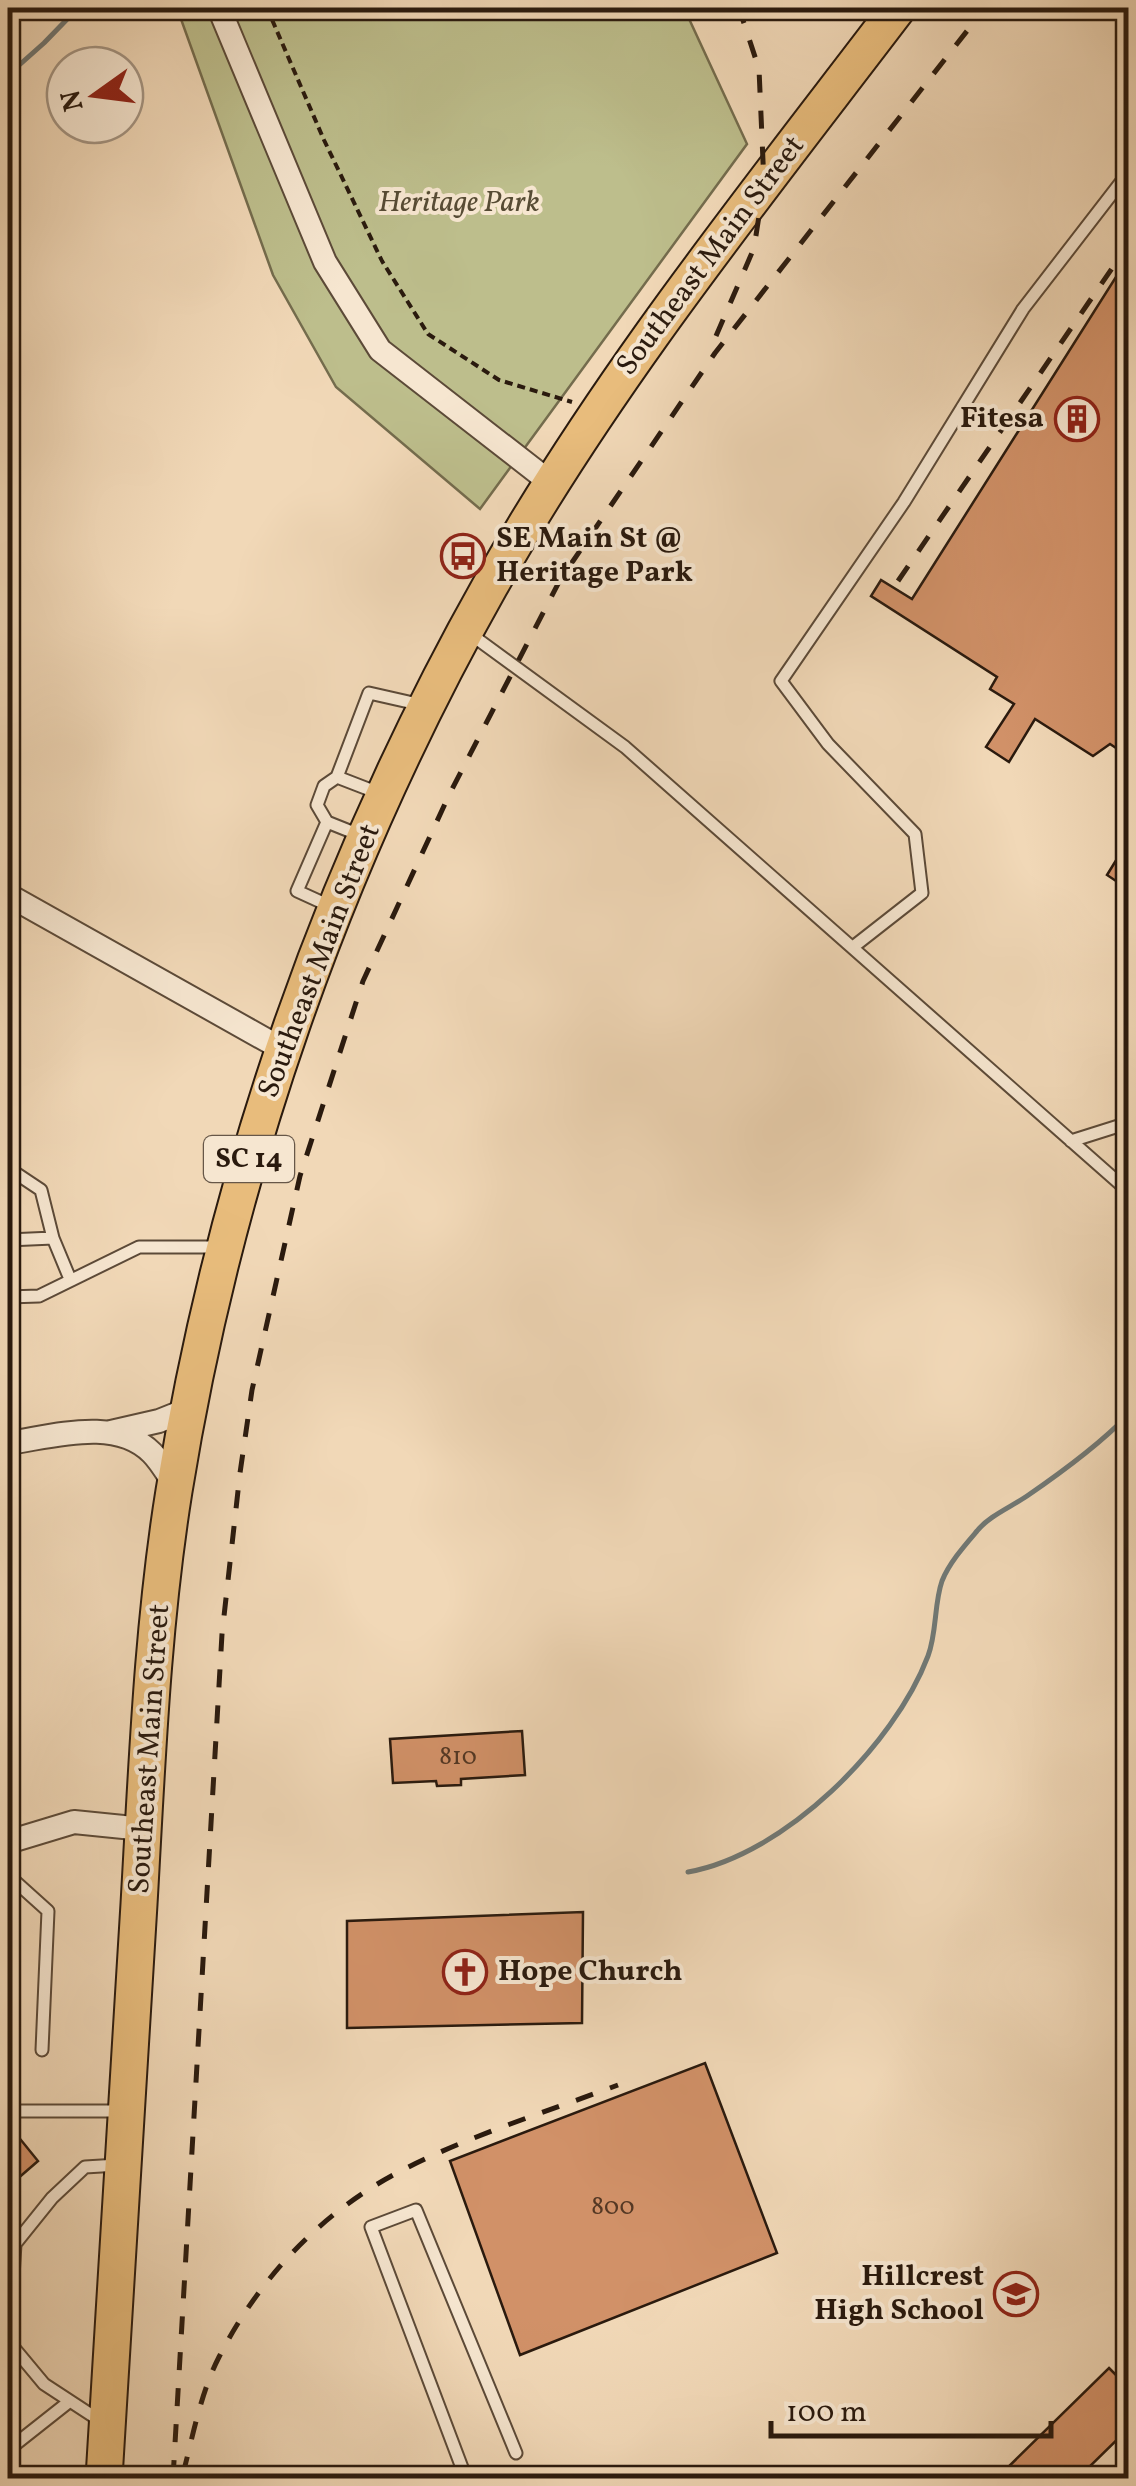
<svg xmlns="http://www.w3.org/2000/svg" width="1136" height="2486" viewBox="0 0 1136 2486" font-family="Vollkorn,serif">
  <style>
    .green { fill: #bdbe8c; stroke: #746c4d; stroke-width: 2.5 }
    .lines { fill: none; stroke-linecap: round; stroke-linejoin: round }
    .stream { stroke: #707875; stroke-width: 5 }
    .building { fill: #d19168; stroke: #2a1a0e; stroke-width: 2.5 }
    .service-casing { stroke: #5c4a38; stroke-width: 15 }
    .minor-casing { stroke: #5c4a38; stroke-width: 26 }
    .primary-casing { stroke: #2a1a0e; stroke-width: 39 }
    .path { stroke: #2a1a0e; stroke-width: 4; stroke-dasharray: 8 5; stroke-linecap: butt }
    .service { stroke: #f6e6d0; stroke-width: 11 }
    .minor { stroke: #f6e6d0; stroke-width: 22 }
    .primary { stroke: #e8bc7c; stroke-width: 35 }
    .rail { stroke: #2a1a0e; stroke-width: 5; stroke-dasharray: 18 18; stroke-linecap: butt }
    .labels { text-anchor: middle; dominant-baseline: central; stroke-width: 8; stroke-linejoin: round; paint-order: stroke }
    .number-label { font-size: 25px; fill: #543824 }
    .shield { fill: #f6e6d0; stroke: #675748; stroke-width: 2.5 }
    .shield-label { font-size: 28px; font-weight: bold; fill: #2a1a0e }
    .park-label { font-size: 30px; font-style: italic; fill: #564b34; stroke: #f6e6d0 }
    .street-label { font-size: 30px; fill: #2a1a0e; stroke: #f6e6d0 }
    .poi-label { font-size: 30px; font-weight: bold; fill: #2a1a0e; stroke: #f6e6d0; text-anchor: end }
  </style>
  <rect width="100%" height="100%" fill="#f1d8b7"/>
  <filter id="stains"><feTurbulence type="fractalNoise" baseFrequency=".002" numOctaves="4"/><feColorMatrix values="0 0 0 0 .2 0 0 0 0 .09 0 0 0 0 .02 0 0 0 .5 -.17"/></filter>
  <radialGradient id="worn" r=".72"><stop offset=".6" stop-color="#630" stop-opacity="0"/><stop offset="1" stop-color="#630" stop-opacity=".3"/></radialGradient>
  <path class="green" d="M177 8H684L747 144 480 509 336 387 273 275Z"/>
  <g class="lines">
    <path class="stream" d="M8 75 44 43 78 8
      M688 1872C784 1855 894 1746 928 1656 937 1632 934 1604 942 1581 949 1563 965 1545 977 1531 989 1516 1011 1507 1027 1496 1062 1472 1099 1445 1128 1415"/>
  </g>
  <path class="building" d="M1128 258V756L1110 744 1093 756 1035 719 1009 762 986 747 1014 704 990 689 997 677 871 596 881 580 912 599Z
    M1128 841V889L1107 875Z
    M522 1731 525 1775 461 1779V1785L437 1786 436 1781 393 1783 390 1739Z
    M583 1912 582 2023 347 2028V1921Z
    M705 2063 777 2253 520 2355 450 2161Z
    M8 2124 38 2161 8 2187Z
    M1109 2368 1128 2387V2429L1078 2478H997Z"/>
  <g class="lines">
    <defs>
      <path id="service" d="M469 633 625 747 1128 1191
        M381 794 337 777 369 693 422 705
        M327 822 317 805 324 786 337 777
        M332 907 297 891 327 822 362 836
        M853 947 922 893 915 834 828 744 781 681 904 502 1023 309 1128 173
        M1071 1141 1128 1123
        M8 1175 17 1174 41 1190 53 1238 70 1279
        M8 1240 53 1238
        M8 1297 39 1296 139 1247H221
        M8 1875 48 1911 42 2050
        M8 2111H122
        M99 2420 44 2384 9 2342 15 2244 52 2198 85 2167 118 2165
        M8 2450 70 2401
        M464 2473 371 2227 416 2210 516 2453"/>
      <path id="minor" d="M219 8 325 262 380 350 551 483
        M8 895 284 1050
        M111 1432 159 1421 189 1409
        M8 1443C52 1437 116 1416 152 1453 161 1462 168 1475 175 1485
        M8 1842 74 1822 143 1829"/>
      <path id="primary" d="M104 2478C115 2287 127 2096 139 1904 147 1766 152 1628 174 1491 225 1175 332 866 490 586 606 380 755 196 898 8"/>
    </defs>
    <use href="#service" class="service-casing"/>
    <use href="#minor" class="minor-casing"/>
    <use href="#primary" class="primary-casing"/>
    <path class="path" d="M267 8 324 140 382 261 428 334 499 380 572 402"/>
    <use href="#service" class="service"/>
    <use href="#minor" class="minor"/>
    <use href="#primary" class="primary"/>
    <path class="rail" d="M716 336 754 248 764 184 759 69 739 8
      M898 581 1128 245
      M183 2474C193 2435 201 2392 219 2357 254 2288 306 2229 371 2188 439 2145 541 2114 618 2085
      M173 2478 222 1634 240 1473 252 1390 300 1176 363 981 450 793 560 580 715 353 985 8"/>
  </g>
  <defs>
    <symbol id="building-ring" viewBox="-11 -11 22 22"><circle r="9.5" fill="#f6e6d0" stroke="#8f2418" stroke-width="1.5"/><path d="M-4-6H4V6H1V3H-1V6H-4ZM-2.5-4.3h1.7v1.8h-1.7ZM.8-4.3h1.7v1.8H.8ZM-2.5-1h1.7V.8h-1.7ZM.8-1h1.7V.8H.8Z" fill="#8f2418"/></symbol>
    <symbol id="bus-ring" viewBox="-11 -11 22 22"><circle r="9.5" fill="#f6e6d0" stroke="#8f2418" stroke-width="1.5"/><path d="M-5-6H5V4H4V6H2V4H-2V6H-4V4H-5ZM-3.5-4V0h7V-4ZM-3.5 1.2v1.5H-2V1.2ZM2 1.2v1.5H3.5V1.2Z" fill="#8f2418"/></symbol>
    <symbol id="church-ring" viewBox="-11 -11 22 22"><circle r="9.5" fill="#f6e6d0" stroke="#8f2418" stroke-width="1.5"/><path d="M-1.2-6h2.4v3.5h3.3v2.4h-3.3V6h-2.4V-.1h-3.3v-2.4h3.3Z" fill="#8f2418"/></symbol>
    <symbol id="school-ring" viewBox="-11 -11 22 22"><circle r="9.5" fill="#f6e6d0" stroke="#8f2418" stroke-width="1.5"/><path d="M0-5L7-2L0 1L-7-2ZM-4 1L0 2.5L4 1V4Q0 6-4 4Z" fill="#8f2418"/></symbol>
  </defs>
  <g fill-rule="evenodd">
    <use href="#building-ring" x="1052" y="394" width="50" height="50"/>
    <use href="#bus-ring" x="438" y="531" width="50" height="50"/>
    <use href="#church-ring" x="440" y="1947" width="50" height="50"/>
    <use href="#school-ring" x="991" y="2269" width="50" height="50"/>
  </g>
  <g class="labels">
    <g class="number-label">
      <text x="458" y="1757">810</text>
      <text x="613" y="2207">800</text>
    </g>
    <rect class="shield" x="204" y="1136" width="90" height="46" rx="8"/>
    <g class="shield-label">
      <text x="249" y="1159">SC 14</text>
    </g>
    <g class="park-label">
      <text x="459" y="203">Heritage Park</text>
    </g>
    <g class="street-label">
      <text transform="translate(711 256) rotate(-53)">Southeast Main Street</text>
      <text transform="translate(320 961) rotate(-69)">Southeast Main Street</text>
      <text transform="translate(150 1749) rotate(-86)">Southeast Main Street</text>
    </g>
    <g class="poi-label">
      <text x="1044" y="419">Fitesa</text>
      <text x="496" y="539" text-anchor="start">SE Main St @<tspan x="496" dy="34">Heritage Park</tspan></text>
      <text x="498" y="1972" text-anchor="start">Hope Church</text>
      <text x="984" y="2277">Hillcrest<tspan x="984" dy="34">High School</tspan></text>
    </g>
  </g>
  <rect width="1136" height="2486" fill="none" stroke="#f1d8b7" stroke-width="40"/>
  <rect x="10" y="10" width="1116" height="2466" fill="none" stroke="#2a1a0e" stroke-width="5"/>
  <rect x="20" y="20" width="1096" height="2446" fill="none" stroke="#2a1a0e" stroke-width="2.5"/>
  <g transform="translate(95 95) rotate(256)"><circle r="48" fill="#f6e6d0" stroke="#a49482" stroke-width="2.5"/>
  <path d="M0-8L18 38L0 25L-18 38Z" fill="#8f2418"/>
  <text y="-15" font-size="28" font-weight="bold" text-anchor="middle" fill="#2a1a0e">N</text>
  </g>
  <path d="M771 2421v15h280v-15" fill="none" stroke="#2a1a0e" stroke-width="5"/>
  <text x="786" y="2421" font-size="30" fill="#2a1a0e" stroke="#f6e6d0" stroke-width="8" paint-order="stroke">100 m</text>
  <rect width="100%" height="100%" filter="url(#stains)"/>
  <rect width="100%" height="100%" fill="url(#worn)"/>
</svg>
